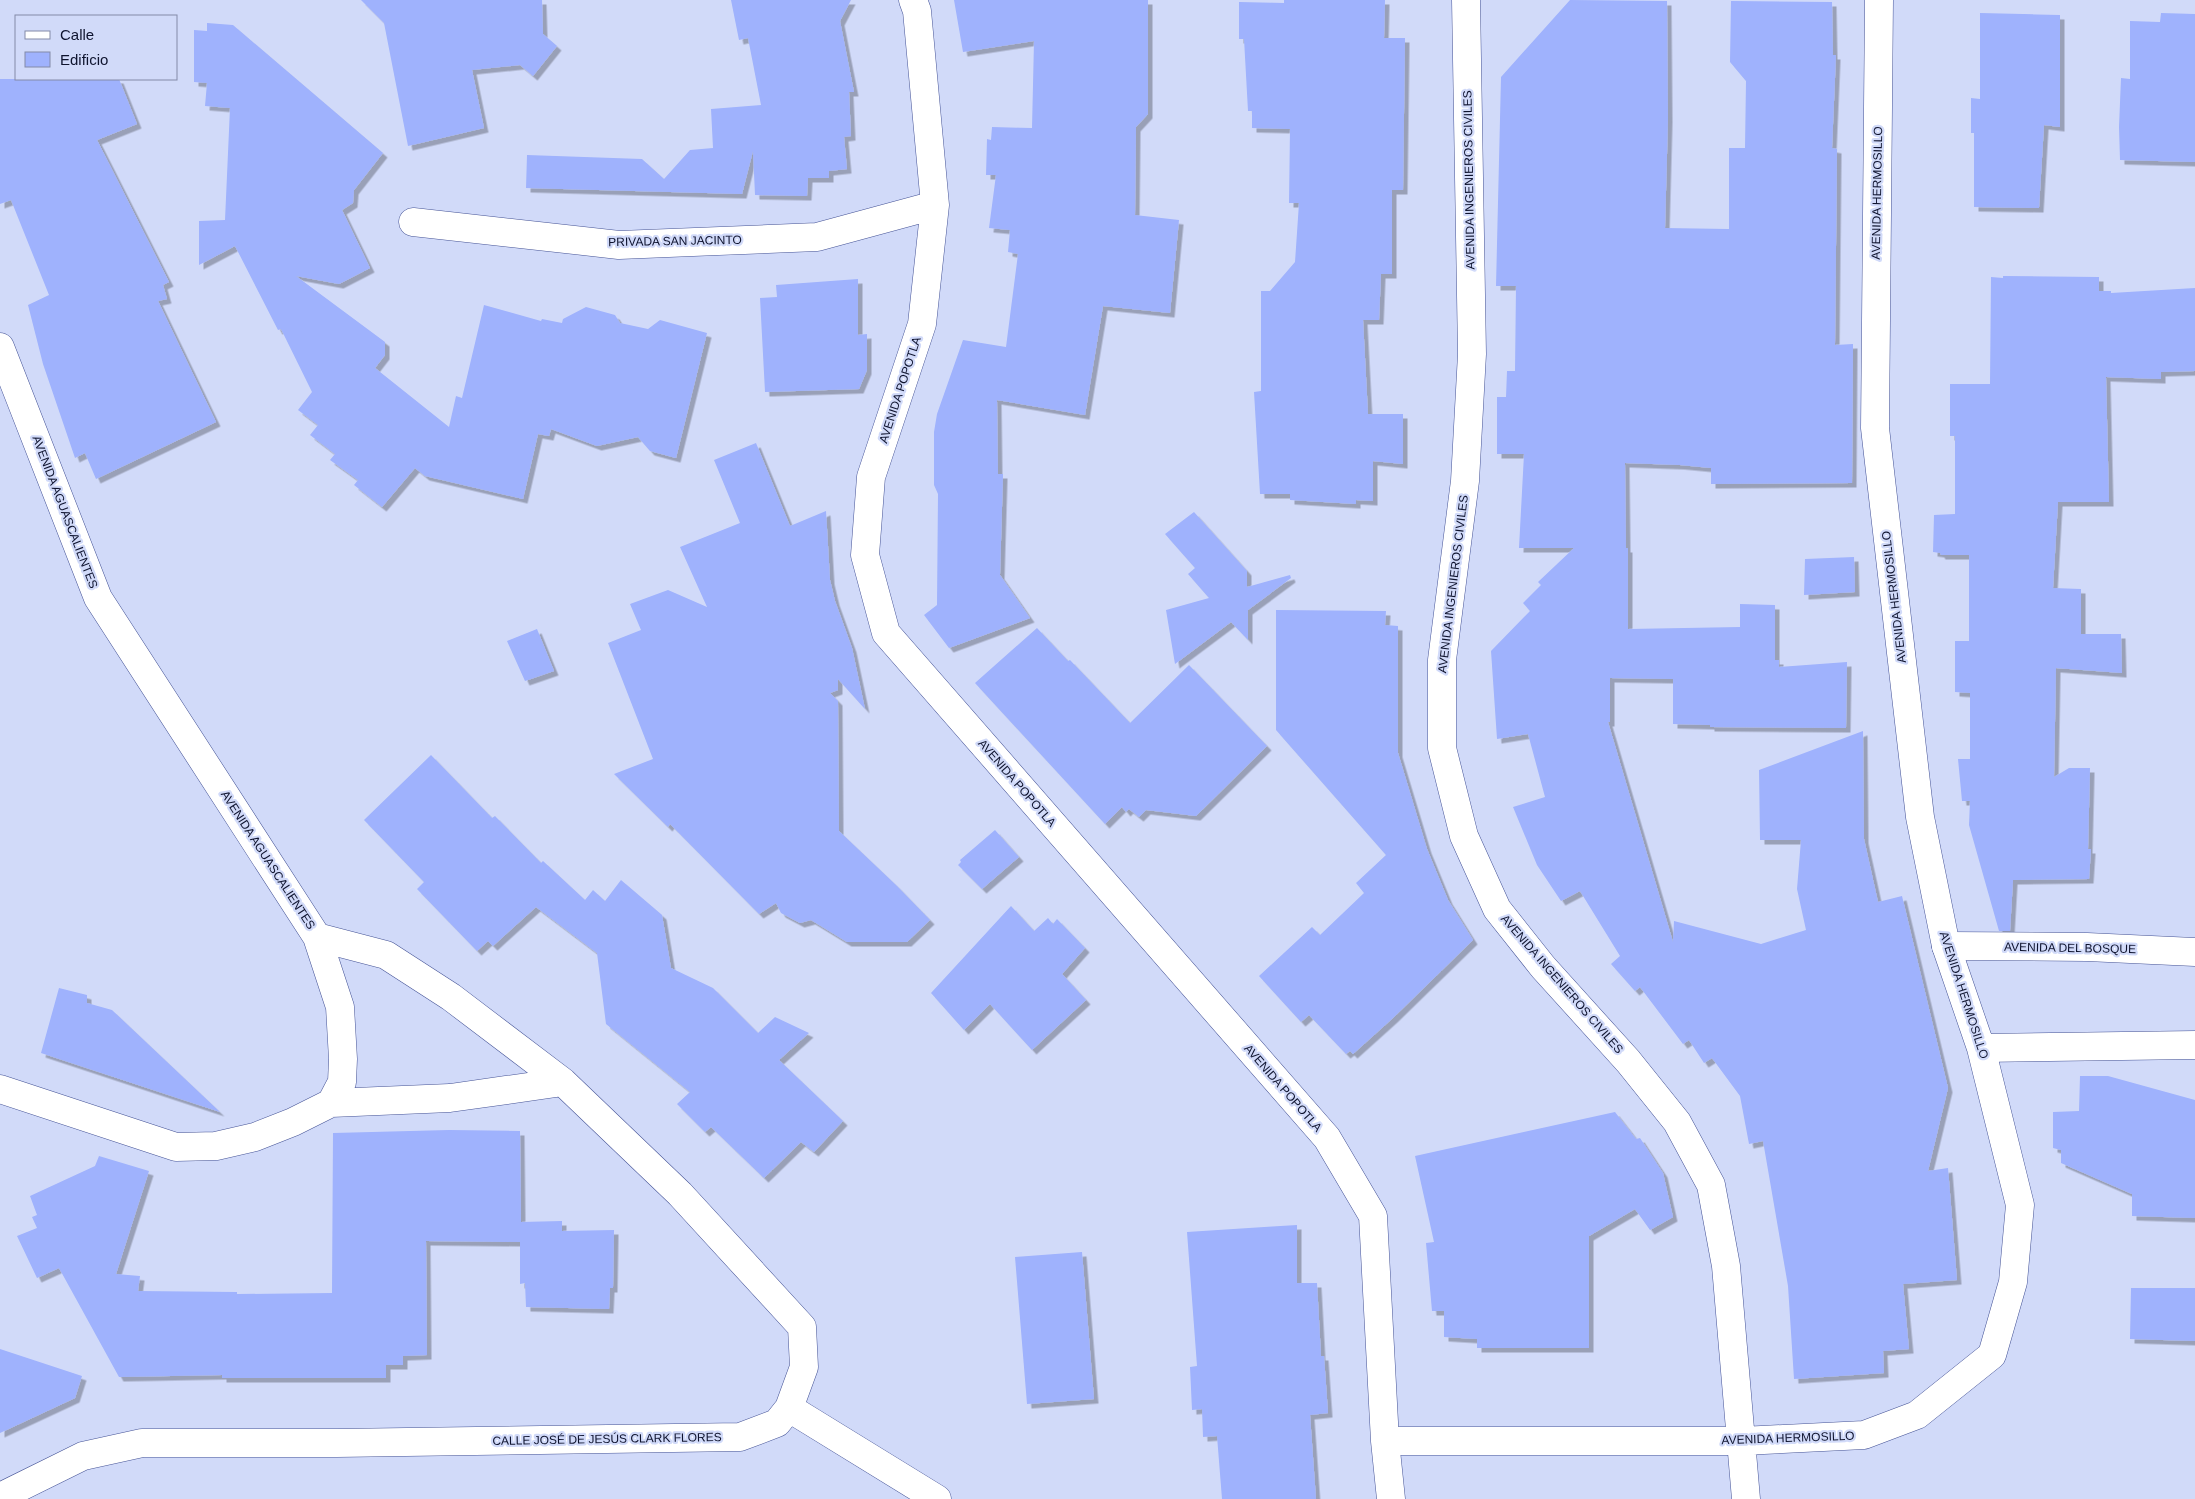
<svg xmlns="http://www.w3.org/2000/svg" width="2195" height="1499" viewBox="0 0 2195 1499" font-family="Arial,sans-serif">
  <style>
    .building { fill: #9fb2fd; filter: url(#shadow) }
    .lines { fill: none; stroke-linecap: round; stroke-linejoin: round }
    .street-casing { stroke: #455396; stroke-width: 29 }
    .secondary-casing { stroke: #455396; stroke-width: 29 }
    .street { stroke: #fff; stroke-width: 28 }
    .secondary { stroke: #fff; stroke-width: 28 }
    .labels { text-anchor: middle; dominant-baseline: central; stroke-width: 4.5; stroke-linejoin: round; paint-order: stroke }
    .street-label { font-size: 12px; fill: #0e132e; stroke: #d1daf9 }
  </style>
  <defs>
    <filter id="shadow"><feDropShadow dx="4.5" dy="4.5" stdDeviation="0" flood-color="#0004"/></filter>
  </defs>
  <rect width="100%" height="100%" fill="#d1daf9"/>
  <path class="building" d="M361 0H542L543 34 557 46 533 76 520 65 472 70 484 128 408 146 384 23Z
    M731 0H851L840 21 854 92H849L851 136 844 137 847 169 829 171V178H808L807 196 755 195 753 151 742 194 526 188 527 155 642 159 664 179 690 150 713 148 711 109 761 105 748 38 739 40Z
    M954 0H1148V114L1136 127 1135 215 1179 220 1170 313 1103 306 1085 415 997 400 998 474H1003L1000 575 1030 618 949 648 924 615 937 605 938 494 934 485V432L937 414 963 340 1006 347 1018 254 1008 252 1010 230 989 228 996 175H986L987 139 991 140 992 127 1032 128 1034 41 963 52Z
    M1284 0H1385L1384 38H1405L1403 190H1392V274H1381L1379 320H1363L1368 414H1403V464L1373 461V501L1356 500V504L1290 500V494H1260L1254 392 1261 391V291H1270L1295 262 1299 203H1289L1290 129 1252 128V111H1248L1244 39H1239V2L1284 3Z
    M1570 0 1667 1 1668 118 1665 228 1729 229V148H1745L1746 81 1730 62 1731 1 1832 2 1833 55H1836L1832 148 1837 149 1835 345 1853 344 1852 483 1711 484V468L1680 465 1625 463 1626 548H1628V629L1740 627V604L1775 605V660H1779V667L1847 662 1846 728 1710 727V725L1673 724V679L1610 678V722H1608L1673 942 1674 921 1761 944 1806 930 1797 889 1801 840H1760L1759 770 1863 731 1864 839 1878 902 1902 896 1948 1088 1928 1171 1948 1168 1957 1280 1903 1284 1909 1349 1883 1351 1884 1373 1794 1379 1788 1286 1763 1141 1749 1144 1740 1096 1712 1058 1704 1063 1689 1040 1683 1044 1640 987 1635 991 1611 964 1620 956 1580 891 1561 901 1537 865 1513 807 1545 797 1528 734 1497 739 1491 651 1530 611 1523 603 1541 585 1538 582 1574 548H1519L1524 454H1497V397H1506L1507 371H1515L1516 286H1496L1501 77Z
    M1980 13 2060 15V127L2044 125 2039 208 1974 207V133H1971V98L1980 99Z
    M2161 13 2195 14V162L2120 160 2119 127 2121 78 2130 79V21L2160 22Z
    M207 23 233 25 383 153 354 190 353 203 342 210 370 268 339 284 296 276 385 342V355L375 368 449 427 456 396 462 398 484 305 541 321 542 319 562 323 563 319 586 307 615 315 620 323 648 329 660 320 707 333 676 458 650 451 638 437 597 446 551 429 549 436 538 434 523 499 425 476 415 468 382 507 354 485 358 480 330 460 335 454 310 435 318 425 298 410 312 392 281 329 278 330 235 246 199 265V221L225 220 230 108 205 106 207 83 194 82V30L207 31Z
    M0 79H119L137 124 97 140 169 282 163 285 167 299 158 301 216 422 96 479 85 453 75 458 43 364 28 305 49 295 11 200 0 204Z
    M2003 276 2099 277V291H2111V293L2195 288V371L2161 372V379L2106 377 2109 502H2058L2053 588 2081 589V634H2121L2122 673 2056 668 2054 777 2069 768H2090L2088 849H2091L2089 879 2013 880 2010 931H1999L1969 825 1970 801H1962L1958 759H1970V693L1955 692V641H1969V555H1941L1940 553 1933 552 1934 515 1955 514V436H1950V384H1990L1991 277 2003 278Z
    M858 279V335L867 334V370L859 389 765 392 760 298 777 297 776 285Z
    M756 443 790 526 826 511 830 580 835 601 852 648 865 709 838 679V690L830 693 838 701 839 831 897 886 930 920 907 942H847L811 920 800 923 781 913 776 903 759 914 670 824 668 827 614 774 653 759 608 643 641 630 630 604 668 590 707 607 680 547 740 523 714 460Z
    M1194 512 1247 571V587L1290 575 1291 578 1248 610V640L1231 622 1175 664 1166 610 1209 598 1188 574 1195 568 1165 534Z
    M1854 557 1855 592 1804 595 1805 559Z
    M1276 610 1386 611 1385 625 1398 626V753L1427 849 1448 900 1473 940 1393 1018 1353 1054 1350 1051 1346 1054 1309 1015 1301 1022 1259 976 1312 927 1320 935 1364 893 1356 883 1386 855 1276 730Z
    M1037 628 1068 661 1070 660 1130 723 1189 665 1267 746 1196 816 1146 810 1139 817 1129 809 1126 812 1122 807 1105 824 975 683Z
    M537 629 554 671 525 681 507 641Z
    M431 755 492 818 495 816 541 863 543 861 585 900 593 890 605 901 621 880 662 915 671 968 713 988 758 1033 775 1017 809 1033 779 1060 843 1121 814 1152 801 1142 764 1178 711 1127 705 1132 677 1104 690 1092 606 1024 597 953 536 907 493 946 488 941 477 951 417 889 424 882 364 820Z
    M995 830 1019 857 982 889 958 865 961 862 960 860Z
    M1011 906 1034 931 1048 918 1053 924 1057 919 1085 948 1062 974 1086 1000 1032 1050 990 1004 964 1030 931 993Z
    M59 988 87 995V1003L112 1010 220 1112 41 1053Z
    M2080 1076H2108L2195 1100V1218L2132 1216V1194L2061 1163V1150L2053 1148V1112L2079 1111Z
    M1615 1112 1636 1139 1640 1138 1663 1173 1673 1217 1650 1230 1635 1209 1589 1236V1348H1477V1339L1444 1337V1311H1432L1426 1243 1434 1242 1415 1156Z
    M449 1130 520 1131 521 1222 562 1221V1231L614 1230 613 1288H610L609 1309 526 1307 525 1283 520 1284V1242L426 1241 427 1355 403 1356V1365H386V1378H222V1375L119 1377 59 1268 37 1278 17 1236 37 1228 32 1217 37 1215 30 1196 95 1166 99 1156 149 1171 116 1274 140 1276 138 1291 237 1292V1294L332 1293 333 1133Z
    M1297 1225V1283H1317L1321 1356H1324L1328 1413 1310 1415 1316 1499H1222L1217 1436 1203 1437 1202 1409 1192 1410 1190 1367 1197 1366 1187 1232Z
    M1082 1252 1094 1399 1027 1404 1015 1257Z
    M2131 1288H2195V1341L2130 1339Z
    M0 1349 82 1376 75 1398 0 1433Z"/>
  <g class="lines">
    <defs>
      <path id="street" d="M913 0 917 11 935 205 922 324 871 477 865 555 886 633 1327 1138 1373 1216 1385 1441 1391 1499
        M1879 0 1875 428 1920 817 1946 946
        M413 222 619 245 817 237 935 205
        M0 347 98 598 317 937 340 1007 343 1059 342 1082 331 1103 293 1122 255 1137 216 1146 176 1147 0 1089
        M331 1103 450 1098 563 1082
        M789 1408 937 1499
        M1385 1441H1742
        M0 1497 83 1456 142 1443H337L740 1437 777 1423 789 1408 804 1367 802 1327 680 1194 563 1082 451 997 386 955 317 937"/>
      <path id="secondary" d="M1466 0 1472 354 1465 481 1442 660V748L1464 836 1497 909 1543 967 1628 1061 1677 1122 1711 1185 1726 1266 1746 1499
        M1981 1048 2195 1045
        M1742 1441 1864 1435 1917 1415 1992 1355 2013 1282 2020 1205 1981 1048 1946 946 2087 947 2195 952"/>
    </defs>
    <use href="#street" class="street-casing"/>
    <use href="#secondary" class="secondary-casing"/>
    <use href="#street" class="street"/>
    <use href="#secondary" class="secondary"/>
  </g>
  <g class="labels">
    <g class="street-label">
      <text transform="translate(1469 180) rotate(-91)">AVENIDA INGENIEROS CIVILES</text>
      <text transform="translate(1877 193) rotate(-89)">AVENIDA HERMOSILLO</text>
      <text transform="translate(675 241) rotate(-1)">PRIVADA SAN JACINTO</text>
      <text transform="translate(900 390) rotate(-72)">AVENIDA POPOTLA</text>
      <text transform="translate(65 512) rotate(69)">AVENIDA AGUASCALIENTES</text>
      <text transform="translate(1453 584) rotate(-83)">AVENIDA INGENIEROS CIVILES</text>
      <text transform="translate(1894 597) rotate(-97)">AVENIDA HERMOSILLO</text>
      <text transform="translate(1017 783) rotate(49)">AVENIDA POPOTLA</text>
      <text transform="translate(268 860) rotate(57)">AVENIDA AGUASCALIENTES</text>
      <text transform="translate(2070 948) rotate(1)">AVENIDA DEL BOSQUE</text>
      <text transform="translate(1562 984) rotate(49)">AVENIDA INGENIEROS CIVILES</text>
      <text transform="translate(1964 995) rotate(72)">AVENIDA HERMOSILLO</text>
      <text transform="translate(1283 1088) rotate(49)">AVENIDA POPOTLA</text>
      <text transform="translate(1788 1438) rotate(-2)">AVENIDA HERMOSILLO</text>
      <text transform="translate(607 1439) rotate(-1)">CALLE JOSÉ DE JESÚS CLARK FLORES</text>
    </g>
  </g>
  <rect x="15" y="15" width="162" height="65" fill="#d1daf9" stroke="#838aa8"/>
  <rect x="25" y="31" width="25" height="8" fill="#ffffff" stroke="#838aa8"/>
  <text x="60" y="40" font-size="15" fill="#0e132e">Calle</text>
  <rect x="25" y="52" width="25" height="15" fill="#9fb2fd" stroke="#838aa8"/>
  <text x="60" y="65" font-size="15" fill="#0e132e">Edificio</text>
</svg>
